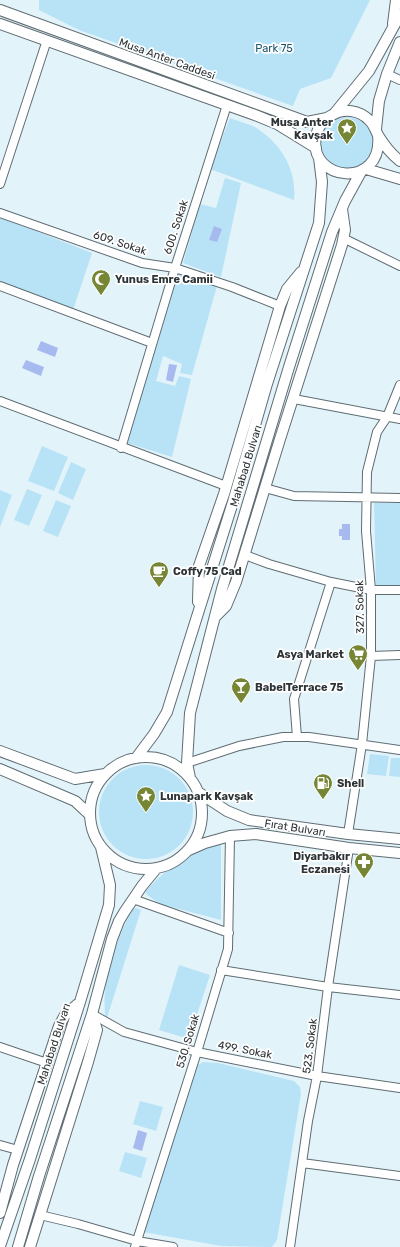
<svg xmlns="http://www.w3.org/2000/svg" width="400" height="1247" viewBox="0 0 400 1247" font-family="Rubik,sans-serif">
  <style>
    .green { fill: #b8e3f6 }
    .water { fill: #a6baf0 }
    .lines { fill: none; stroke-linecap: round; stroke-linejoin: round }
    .minor-casing { stroke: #5f6d73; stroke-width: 10 }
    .major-casing { stroke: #5f6d73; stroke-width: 12 }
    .minor { stroke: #fff; stroke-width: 8 }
    .major { stroke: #fff; stroke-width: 10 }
    .labels { text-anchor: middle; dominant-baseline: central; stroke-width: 3.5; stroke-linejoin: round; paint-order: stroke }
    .park-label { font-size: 11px; fill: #1d556a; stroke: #fff }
    .street-label { font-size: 11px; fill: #2d3336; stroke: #fff }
    .poi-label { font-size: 11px; font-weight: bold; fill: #2d3336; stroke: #fff; text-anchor: start }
  </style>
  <rect width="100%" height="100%" fill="#e3f3fa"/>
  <path class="green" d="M39 0H370L331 78 300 89 293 106 79 30 39 10Z
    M321 143a26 26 0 1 1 52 0a26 26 0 1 1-52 0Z
    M230 118C237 121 246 123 253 126 280 142 297 168 294 200L210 169Z
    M225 178 241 183 221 277 183 263 200 204 216 208Z
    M0 217 92 253 73 310 0 281Z
    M179 272 217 286 192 375 180 373 182 364 163 356 156 381 175 386 179 376 191 379 172 457 127 443Z
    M42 446 68 457 54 491 28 481Z
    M71 462 86 469 73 500 58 493Z
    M27 489 42 495 29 526 14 520Z
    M0 490 12 495 0 527Z
    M56 500 71 506 58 537 43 531Z
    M374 503H400V586H376Z
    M370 754 389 756 386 776 367 774Z
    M391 758H400V777L389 776Z
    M99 812a47 47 0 1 1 94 0a47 47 0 1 1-94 0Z
    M221 844V920L160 904 146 894V891C163 871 194 848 221 844Z
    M136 908 141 910 107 1018 105 1017C105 1009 104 1000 105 992 108 967 120 930 133 909Z
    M179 965 210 975 189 1039 159 1030Z
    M203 1062 218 1063 294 1081 300 1087 301 1094 277 1240 272 1247 221 1246 143 1232 196 1066Z
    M140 1101 163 1107 156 1131 133 1124Z
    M125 1152 147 1158 141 1178 119 1171Z"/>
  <path class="water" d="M214 226 222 229 217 242 209 240Z
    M41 341 58 348 55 357 37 350Z
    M26 360 44 367 41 376 22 368Z
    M169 364 177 365 173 382 166 380Z
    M342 524H350V540H342V536H339V529H342Z
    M138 1130 147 1133 142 1151 133 1148Z"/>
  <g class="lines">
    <defs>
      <path id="minor" d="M387 74 400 80
        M0 184 47 40
        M0 213 142 263 175 268 232 287 280 306
        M343 238 400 266
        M0 286 152 343
        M294 399 400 419
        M0 401 226 486
        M121 448 175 268 227 105
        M265 488 294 496 400 498
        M245 555 269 564 331 582 371 590H400
        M371 656 400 655
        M297 737 294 699 331 582
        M187 763 239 746 283 737H309L400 750
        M348 834 362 744 371 656V590L366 531 367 472 377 432 387 417 400 385
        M133 899 229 933
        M221 970 328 987 400 995
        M92 1014 124 1032 197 1052 317 1076 400 1088
        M0 1047 47 1063
        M0 1145 18 1150
        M302 1163 400 1176
        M40 1215 78 1224 137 1241 173 1247
        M135 1247 197 1052 228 949 230 836
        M290 1247 308 1121 317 1076 328 987 349 848"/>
      <path id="major" d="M0 10 307 122 327 118
        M0 24 255 115 277 124 316 148
        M393 24 396 0
        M334 114 369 71 400 15
        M376 129 379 101 387 74 400 42
        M378 135C384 190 307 182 316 136 318 127 324 119 332 115 344 108 359 110 369 120 374 124 375 130 378 135 384 145 391 154 400 161
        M366 169 400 179
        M198 602 199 566 224 494 280 306 287 289 301 272
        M215 617 226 606 236 582 280 439 342 245 345 230 342 209
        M0 751 75 779 105 774
        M90 813a56 56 0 1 1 112 0a56 56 0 1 1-112 0Z
        M136 758 154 734 167 712 233 502 266 387 319 223 322 182 319 158
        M0 769 75 801 89 814
        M190 778 187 763 190 713 222 589 289 367 332 232 345 201 362 170
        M198 792 227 811 249 820 348 834 400 839
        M189 850 205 843 230 836 256 834 349 848 400 853
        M0 1213 13 1165 59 1026 65 1015 80 1002
        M0 1246 30 1159 80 1002 109 905 110 885 101 847
        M18 1247 39 1176 92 1014 112 939 119 921 125 911 142 886 156 869
        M30 1247 88 1062 97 1030 92 1014"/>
    </defs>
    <use href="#minor" class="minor-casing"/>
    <use href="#major" class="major-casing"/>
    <use href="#minor" class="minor"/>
    <use href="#major" class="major"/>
  </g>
  <defs>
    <symbol id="sight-pin" viewBox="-11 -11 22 30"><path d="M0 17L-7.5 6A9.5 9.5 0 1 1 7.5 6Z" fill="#778635" stroke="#fff"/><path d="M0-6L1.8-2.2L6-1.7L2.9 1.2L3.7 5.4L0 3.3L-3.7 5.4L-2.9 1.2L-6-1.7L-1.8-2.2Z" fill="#fff"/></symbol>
    <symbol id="mosque-pin" viewBox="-11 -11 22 30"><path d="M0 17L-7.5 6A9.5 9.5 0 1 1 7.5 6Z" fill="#778635" stroke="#fff"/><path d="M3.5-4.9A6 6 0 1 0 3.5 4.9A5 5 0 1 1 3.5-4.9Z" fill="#fff"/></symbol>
    <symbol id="cafe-pin" viewBox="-11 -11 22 30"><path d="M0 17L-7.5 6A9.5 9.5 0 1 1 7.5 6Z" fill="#778635" stroke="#fff"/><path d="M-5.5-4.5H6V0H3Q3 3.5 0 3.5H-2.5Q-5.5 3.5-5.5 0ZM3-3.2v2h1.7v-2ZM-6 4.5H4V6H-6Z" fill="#fff"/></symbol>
    <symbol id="supermarket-pin" viewBox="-11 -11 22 30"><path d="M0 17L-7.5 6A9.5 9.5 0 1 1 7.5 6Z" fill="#778635" stroke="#fff"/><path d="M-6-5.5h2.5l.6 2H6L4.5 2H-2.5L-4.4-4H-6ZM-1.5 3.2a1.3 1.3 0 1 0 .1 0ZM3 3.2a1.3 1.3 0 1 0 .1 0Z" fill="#fff"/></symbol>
    <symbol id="bar-pin" viewBox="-11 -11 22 30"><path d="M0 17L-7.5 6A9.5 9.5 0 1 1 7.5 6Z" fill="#778635" stroke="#fff"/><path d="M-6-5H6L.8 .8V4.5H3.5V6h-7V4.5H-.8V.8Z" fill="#fff"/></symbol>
    <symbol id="fuel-pin" viewBox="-11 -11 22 30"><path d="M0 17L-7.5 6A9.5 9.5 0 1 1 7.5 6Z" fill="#778635" stroke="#fff"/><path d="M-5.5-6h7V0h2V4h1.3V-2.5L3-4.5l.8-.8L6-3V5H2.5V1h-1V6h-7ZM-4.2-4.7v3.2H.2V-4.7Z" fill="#fff"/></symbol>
    <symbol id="pharmacy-pin" viewBox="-11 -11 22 30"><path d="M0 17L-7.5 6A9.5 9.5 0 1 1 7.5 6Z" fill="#778635" stroke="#fff"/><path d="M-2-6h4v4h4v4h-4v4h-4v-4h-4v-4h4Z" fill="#fff"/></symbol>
  </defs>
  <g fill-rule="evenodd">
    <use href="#sight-pin" x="336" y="117" width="22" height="30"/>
    <use href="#mosque-pin" x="90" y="268" width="22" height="30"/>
    <use href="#cafe-pin" x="148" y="560" width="22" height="30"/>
    <use href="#supermarket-pin" x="347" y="643" width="22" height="30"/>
    <use href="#bar-pin" x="230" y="676" width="22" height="30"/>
    <use href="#fuel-pin" x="312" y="772" width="22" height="30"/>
    <use href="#sight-pin" x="135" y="785" width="22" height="30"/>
    <use href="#pharmacy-pin" x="353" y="851" width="22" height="30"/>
  </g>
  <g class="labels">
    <g class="park-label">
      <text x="274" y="48">Park 75</text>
    </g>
    <g class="street-label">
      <text transform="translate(167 59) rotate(20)">Musa Anter Caddesi</text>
      <text transform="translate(176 227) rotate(-72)">600. Sokak</text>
      <text transform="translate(120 243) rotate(18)">609. Sokak</text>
      <text transform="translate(246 466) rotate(-73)">Mahabad Bulvarı</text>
      <text transform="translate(360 607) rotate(-91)">327. Sokak</text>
      <text transform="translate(295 828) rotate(9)">Fırat Bulvarı</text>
      <text transform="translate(188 1041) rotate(-73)">530. Sokak</text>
      <text transform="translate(54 1044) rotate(-72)">Mahabad Bulvarı</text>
      <text transform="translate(310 1046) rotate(-83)">523. Sokak</text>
      <text transform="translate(245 1050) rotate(11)">499. Sokak</text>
    </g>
    <g class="poi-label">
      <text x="333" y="122" text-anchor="end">Musa Anter<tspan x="333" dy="13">Kavşak</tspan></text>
      <text x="115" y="279">Yunus Emre Camii</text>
      <text x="173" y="571">Coffy 75 Cad</text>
      <text x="344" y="654" text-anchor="end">Asya Market</text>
      <text x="255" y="687">BabelTerrace 75</text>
      <text x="337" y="783">Shell</text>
      <text x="160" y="796">Lunapark Kavşak</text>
      <text x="350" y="856" text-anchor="end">Diyarbakır<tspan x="350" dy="13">Eczanesi</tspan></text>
    </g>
  </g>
</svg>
